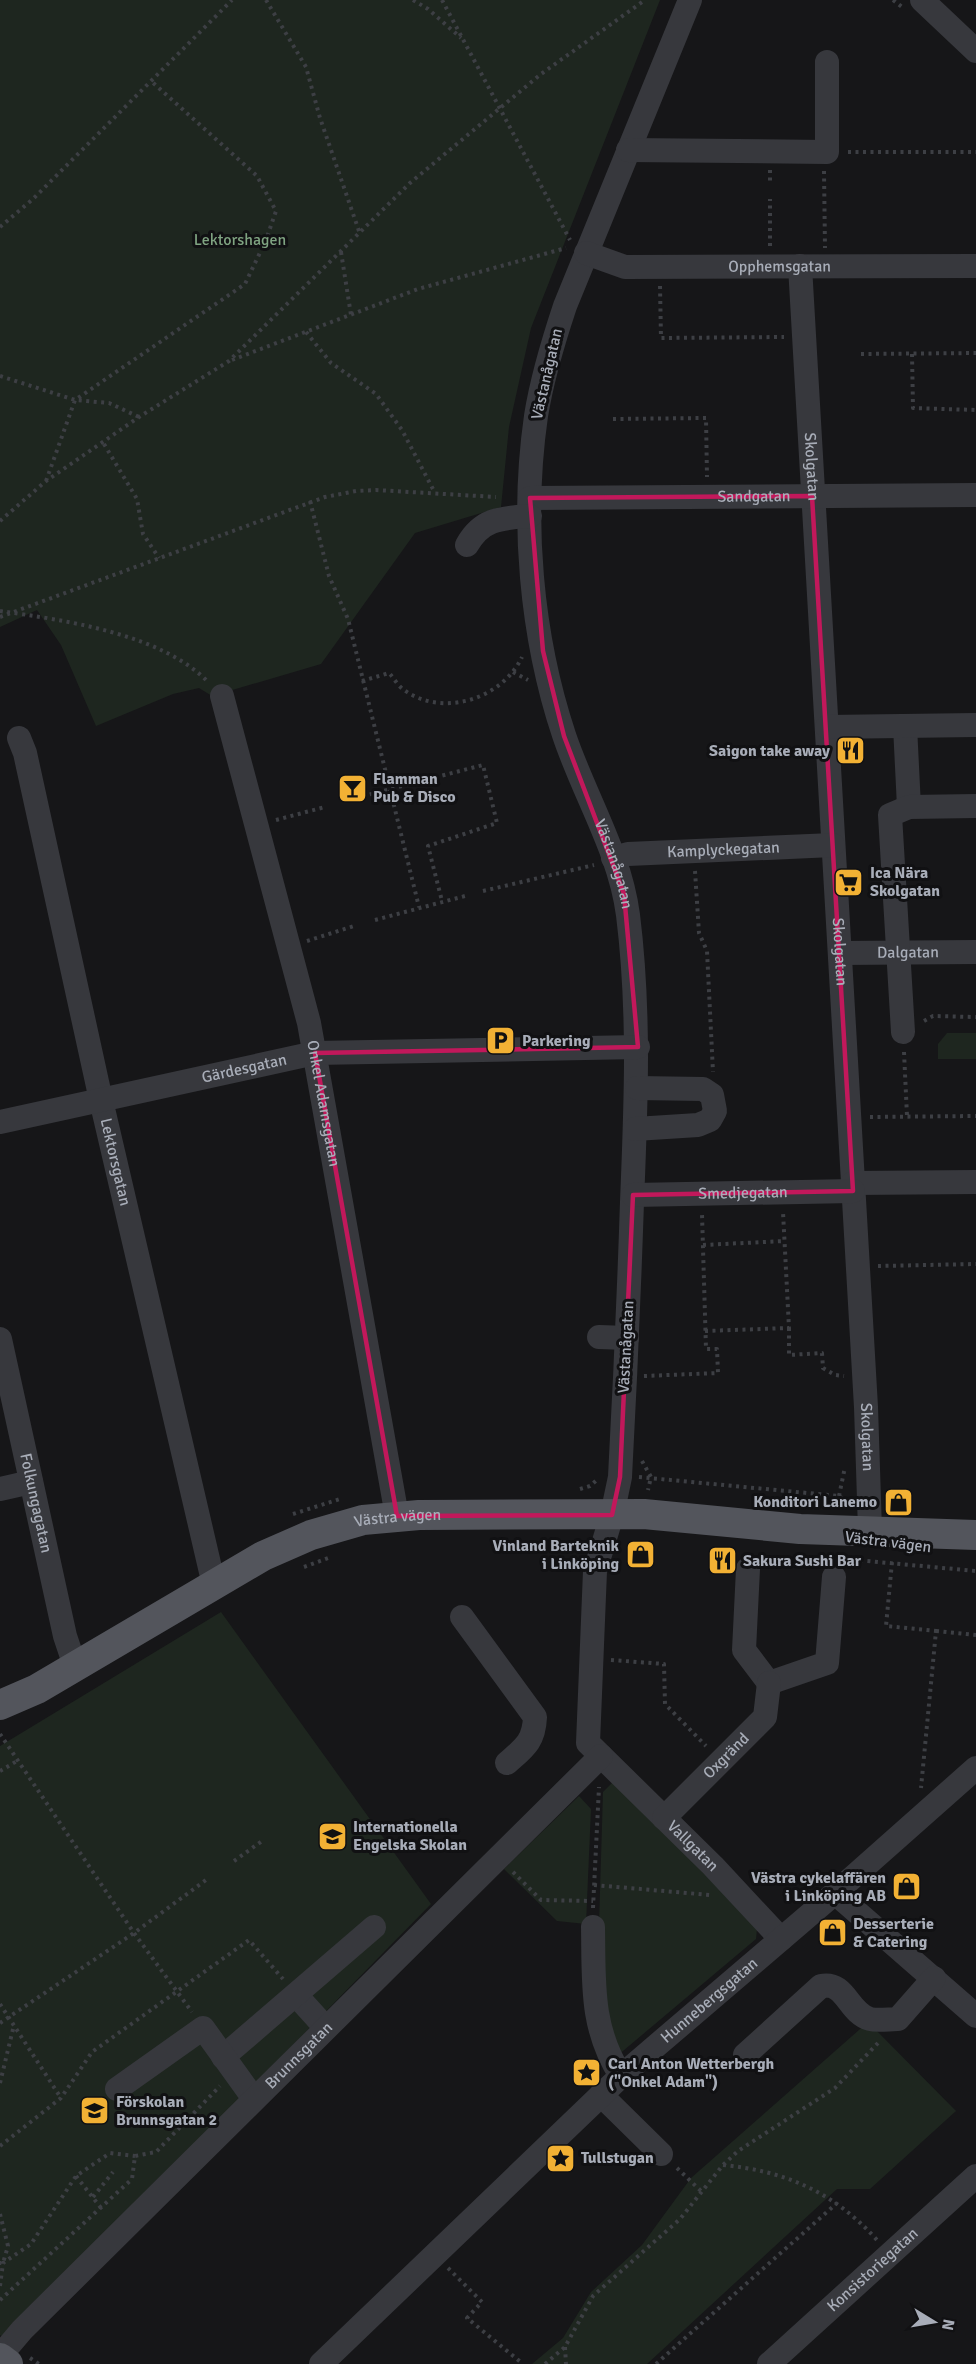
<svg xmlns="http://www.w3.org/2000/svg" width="976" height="2364" viewBox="0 0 976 2364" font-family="Signika,sans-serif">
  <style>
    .green { fill: #1e261f }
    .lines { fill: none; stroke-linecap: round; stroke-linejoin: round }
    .path { stroke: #3d3f44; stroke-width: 4; stroke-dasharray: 3 4.5; stroke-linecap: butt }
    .minor { stroke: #37383d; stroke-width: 24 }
    .major { stroke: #53555c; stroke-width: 30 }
    .marked { fill: none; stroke: #c2185b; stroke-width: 4.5; stroke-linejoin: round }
    .labels { text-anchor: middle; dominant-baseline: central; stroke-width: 6; stroke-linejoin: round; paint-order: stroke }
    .park-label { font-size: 16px; fill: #7fa381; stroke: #111113 }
    .street-label { font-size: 16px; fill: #a8adb8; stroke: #111113 }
    .poi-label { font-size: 16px; font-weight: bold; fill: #a8adb8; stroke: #111113; text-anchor: start }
  </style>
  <rect width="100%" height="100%" fill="#161618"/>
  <path class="green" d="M0 0H660L531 328 509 427 501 507 415 533 321 664 212 696 199 688 173 694 96 726 61 645 37 610 0 627Z
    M947 1033H976V1059H938V1044Z
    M221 1612 431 1904 5 2339 0 2335V1746Z
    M614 1781 757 1928 756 1939 617 2056 600 1989 599 1925 603 1792Z
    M579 1796 591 1809 586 1924 557 1921 504 1869Z
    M868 2022 956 2111 870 2189H837L647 2364H532L563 2338 591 2292 642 2245 691 2178Z"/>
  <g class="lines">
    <path class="path" d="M266 0 306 67 320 118 360 234
      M413 0 428 9 461 38
      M442 0 570 240
      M893 0 902 7
      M848 152H976
      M770 170V182
      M824 171 825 248
      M0 227 33 199 232 0
      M770 246V199
      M341 252 351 315
      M660 286 661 338 784 337
      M306 332 331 363 376 394 402 430 435 493
      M861 354 976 353
      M912 354 913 408 976 410
      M232 360 418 289 566 248
      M0 376 75 400 109 403 139 417
      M613 419 706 418 707 477
      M104 444 137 499 143 534 159 558
      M46 481 75 400 245 284 266 240 276 211 257 176 150 80
      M310 501 329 576 348 619 419 907
      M0 521 46 481 139 417 229 361 410 183 541 74 645 0
      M0 611C64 620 163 634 209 683
      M0 617 325 497 356 491 376 490 496 497
      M513 672 528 680
      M362 681 389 673C394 678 398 686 404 690 443 718 502 699 522 657
      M348 800 483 765 497 823 428 846 442 901
      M276 820 325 807
      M695 871 699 933 707 951 713 1072
      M483 891 594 865
      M375 920 465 896
      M307 941 357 925
      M924 1021 933 1016 976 1017
      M904 1052 907 1116
      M870 1117 976 1116
      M703 1245 784 1241
      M878 1266 976 1264
      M789 1328V1355L822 1353 823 1368 835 1375 844 1376
      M705 1331 789 1328 783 1212
      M644 1376 718 1373 717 1349H706L702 1214
      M642 1461 651 1477 648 1490
      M639 1477 839 1496 848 1502
      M580 1489 590 1486 599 1478
      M839 1496 845 1467
      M293 1514 340 1499
      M845 1559 976 1571
      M892 1562 886 1626 936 1631 921 1788
      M304 1567 331 1557
      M936 1631 976 1635
      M611 1660 664 1664 665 1704 706 1746
      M0 1734 134 1933 192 2012
      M0 1771 17 1761
      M234 1861 262 1841
      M513 1872 541 1900 593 1901
      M594 1885 710 1895
      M593 1908 599 1787
      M0 2004 61 2098
      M0 2023 134 1933 206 1880
      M0 2083 14 2025
      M0 2146 61 2098 92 2052 249 1940 283 1979
      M723 2165C786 2171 835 2193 877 2240
      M677 2168 702 2192
      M76 2176 101 2208
      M93 2197 113 2172
      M0 2214 8 2246 3 2263H0
      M448 2268 482 2302 467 2318 523 2364
      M0 2286 3 2263 31 2244 76 2176 110 2153 135 2156
      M0 2300 132 2179 135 2156 156 2152 220 2086
      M565 2347 566 2364
      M30 2358 39 2364
      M545 2364 565 2347 593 2296 680 2219 723 2165 738 2151 835 2088 879 2042
      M656 2364 837 2203"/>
    <g class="minor">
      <path id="s1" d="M690 0 565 306C553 342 542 378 536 416 521 520 531 636 564 735 584 795 620 852 628 915 640 1011 636 1105 632 1202 629 1293 625 1385 620 1477L612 1515 595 1571 588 1743 713 1866 781 1939"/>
      <path d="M922 0 976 51"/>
      <path d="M628 150 827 152V62"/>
      <path id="s2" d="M586 253 625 267 976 266"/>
      <path id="s3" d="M800 266 866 1407 870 1530"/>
      <path id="s4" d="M530 498 976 495"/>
      <path d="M467 545C482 518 502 518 530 516"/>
      <path id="s5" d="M222 696 309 1023 397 1516"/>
      <path d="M905 726 909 807"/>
      <path d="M827 727 976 725"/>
      <path id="s6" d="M19 738 25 753 101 1100 214 1585"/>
      <path id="s7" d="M613 858 628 854 833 845"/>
      <path id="s8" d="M840 953 976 952"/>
      <path d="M903 1032 890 815 909 807 976 806"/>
      <path id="s9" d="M0 1122 315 1053 638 1047"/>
      <path d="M635 1129 698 1125 710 1120 715 1111 712 1095 703 1089 637 1088"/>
      <path d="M853 1183 976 1182"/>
      <path id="s10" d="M633 1195 853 1191"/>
      <path d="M599 1337 627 1338"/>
      <path id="s11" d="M0 1339 65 1636 75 1666"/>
      <path d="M0 1489 31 1482"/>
      <path d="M748 1569 744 1650 769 1683"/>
      <path d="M462 1617 535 1717C534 1742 524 1748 507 1763"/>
      <path d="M769 1683 827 1663 834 1577"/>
      <path id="s12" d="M664 1818 765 1717 769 1683"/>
      <path d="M835 1893 976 2016"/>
      <path d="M593 1927C594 1982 590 2027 621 2076"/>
      <path d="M296 1995 325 2027"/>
      <path d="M745 2055 821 1986C846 1981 848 2013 870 2019 878 2021 889 2019 898 2019L934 1978"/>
      <path d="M223 2057 374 1927"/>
      <path d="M117 2089 203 2028 254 2099"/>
      <path d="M601 2095 661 2154"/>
      <path id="s13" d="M0 2356 22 2330 601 1756"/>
      <path id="s14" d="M321 2364 621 2076 835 1893 976 1768"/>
      <path id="s15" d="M769 2364 976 2176"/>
    </g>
    <g class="major">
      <path id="s16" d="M0 1705 37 1689 263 1556 311 1535 363 1520 419 1515 644 1514 800 1529 976 1535"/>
      <path d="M0 2358 8 2364"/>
    </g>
  </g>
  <path class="marked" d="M812 496 853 1191 633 1195 620 1477 612 1515 397 1516 315 1053 638 1047 624 894 564 736 543 651 530 498Z"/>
  <defs>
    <symbol id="restaurant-square" viewBox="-11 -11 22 22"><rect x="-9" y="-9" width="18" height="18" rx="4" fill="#f2b134" stroke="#111113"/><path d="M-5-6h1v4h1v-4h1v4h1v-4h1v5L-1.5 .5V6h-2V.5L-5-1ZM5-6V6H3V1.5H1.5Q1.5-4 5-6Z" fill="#111"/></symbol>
    <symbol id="bar-square" viewBox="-11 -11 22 22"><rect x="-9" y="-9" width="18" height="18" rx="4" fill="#f2b134" stroke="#111113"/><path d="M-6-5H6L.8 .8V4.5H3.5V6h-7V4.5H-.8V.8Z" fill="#111"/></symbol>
    <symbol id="supermarket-square" viewBox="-11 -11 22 22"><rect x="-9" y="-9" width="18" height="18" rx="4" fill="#f2b134" stroke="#111113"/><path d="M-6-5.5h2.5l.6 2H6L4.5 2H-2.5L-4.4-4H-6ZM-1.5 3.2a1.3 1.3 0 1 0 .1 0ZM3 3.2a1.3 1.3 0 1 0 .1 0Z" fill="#111"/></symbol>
    <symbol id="parking-square" viewBox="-11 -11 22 22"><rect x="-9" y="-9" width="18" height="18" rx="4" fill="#f2b134" stroke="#111113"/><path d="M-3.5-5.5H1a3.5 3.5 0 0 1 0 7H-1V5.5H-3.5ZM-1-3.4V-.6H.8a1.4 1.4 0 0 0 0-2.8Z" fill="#111"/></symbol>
    <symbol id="shop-square" viewBox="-11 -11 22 22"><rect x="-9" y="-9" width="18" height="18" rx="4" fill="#f2b134" stroke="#111113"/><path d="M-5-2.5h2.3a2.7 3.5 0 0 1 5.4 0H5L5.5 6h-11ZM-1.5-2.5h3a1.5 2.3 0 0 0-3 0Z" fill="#111"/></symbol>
    <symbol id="school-square" viewBox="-11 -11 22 22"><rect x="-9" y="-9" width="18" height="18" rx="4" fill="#f2b134" stroke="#111113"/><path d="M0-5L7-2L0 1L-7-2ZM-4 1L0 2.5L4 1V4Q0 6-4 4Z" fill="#111"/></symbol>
    <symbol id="sight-square" viewBox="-11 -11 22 22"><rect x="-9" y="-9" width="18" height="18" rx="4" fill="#f2b134" stroke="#111113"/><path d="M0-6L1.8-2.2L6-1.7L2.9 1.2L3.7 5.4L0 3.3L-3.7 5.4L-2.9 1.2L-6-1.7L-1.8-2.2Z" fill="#111"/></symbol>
  </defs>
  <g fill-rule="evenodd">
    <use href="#restaurant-square" x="834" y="734" width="33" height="33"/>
    <use href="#bar-square" x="336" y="772" width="33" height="33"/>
    <use href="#supermarket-square" x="832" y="866" width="33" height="33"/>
    <use href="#parking-square" x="484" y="1024" width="33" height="33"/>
    <use href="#shop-square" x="882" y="1486" width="33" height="33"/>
    <use href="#shop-square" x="624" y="1538" width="33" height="33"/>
    <use href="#restaurant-square" x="706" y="1544" width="33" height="33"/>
    <use href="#school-square" x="316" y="1820" width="33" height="33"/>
    <use href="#shop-square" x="890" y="1870" width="33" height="33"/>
    <use href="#shop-square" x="816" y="1916" width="33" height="33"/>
    <use href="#sight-square" x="570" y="2056" width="33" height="33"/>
    <use href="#school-square" x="78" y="2094" width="33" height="33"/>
    <use href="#sight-square" x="544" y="2142" width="33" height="33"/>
  </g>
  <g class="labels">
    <g class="park-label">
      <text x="240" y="240">Lektorshagen</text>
    </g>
    <g class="street-label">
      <text stroke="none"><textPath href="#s2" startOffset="196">Opphemsgatan</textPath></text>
      <text transform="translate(547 374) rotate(-77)">Västanågatan</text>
      <text stroke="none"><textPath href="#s3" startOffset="201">Skolgatan</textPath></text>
      <text stroke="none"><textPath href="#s4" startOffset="224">Sandgatan</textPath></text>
      <text stroke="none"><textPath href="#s7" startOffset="111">Kamplyckegatan</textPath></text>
      <text stroke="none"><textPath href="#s1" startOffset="906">Västanågatan</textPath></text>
      <text stroke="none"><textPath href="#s3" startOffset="687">Skolgatan</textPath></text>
      <text stroke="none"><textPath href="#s8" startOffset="68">Dalgatan</textPath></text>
      <text stroke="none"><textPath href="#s9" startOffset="250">Gärdesgatan</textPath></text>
      <text stroke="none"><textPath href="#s5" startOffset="420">Onkel Adamsgatan</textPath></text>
      <text stroke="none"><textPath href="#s6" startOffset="435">Lektorsgatan</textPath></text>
      <text stroke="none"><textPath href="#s10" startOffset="110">Smedjegatan</textPath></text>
      <text transform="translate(626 1347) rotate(-87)">Västanågatan</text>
      <text stroke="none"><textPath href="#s3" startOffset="1173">Skolgatan</textPath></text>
      <text stroke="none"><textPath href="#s11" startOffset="168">Folkungagatan</textPath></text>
      <text stroke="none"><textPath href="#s16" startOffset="444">Västra vägen</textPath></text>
      <text transform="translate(888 1542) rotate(7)">Västra vägen</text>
      <text stroke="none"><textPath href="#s12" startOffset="88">Oxgränd</textPath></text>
      <text stroke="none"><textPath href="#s1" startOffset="1938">Vallgatan</textPath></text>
      <text stroke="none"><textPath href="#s14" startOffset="532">Hunnebergsgatan</textPath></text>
      <text stroke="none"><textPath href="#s13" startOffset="424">Brunnsgatan</textPath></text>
      <text stroke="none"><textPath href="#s15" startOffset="140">Konsistoriegatan</textPath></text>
    </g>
    <g class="poi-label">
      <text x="830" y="751" text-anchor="end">Saigon take away</text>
      <text x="373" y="779">Flamman<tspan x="373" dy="18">Pub &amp; Disco</tspan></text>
      <text x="870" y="873">Ica Nära<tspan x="870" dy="18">Skolgatan</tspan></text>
      <text x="522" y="1041">Parkering</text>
      <text x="877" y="1502" text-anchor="end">Konditori Lanemo</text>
      <text x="619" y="1546" text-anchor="end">Vinland Barteknik<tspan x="619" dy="18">i Linköping</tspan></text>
      <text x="743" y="1561">Sakura Sushi Bar</text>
      <text x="353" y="1827">Internationella<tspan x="353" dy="18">Engelska Skolan</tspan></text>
      <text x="886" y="1878" text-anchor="end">Västra cykelaffären<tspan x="886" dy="18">i Linköping AB</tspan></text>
      <text x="853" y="1924">Desserterie<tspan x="853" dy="18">&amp; Catering</tspan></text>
      <text x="608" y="2064">Carl Anton Wetterbergh<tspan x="608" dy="18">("Onkel Adam")</tspan></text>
      <text x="116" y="2102">Förskolan<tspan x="116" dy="18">Brunnsgatan 2</tspan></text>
      <text x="581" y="2158">Tullstugan</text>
    </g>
  </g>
  <g transform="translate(934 2322) rotate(101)" stroke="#111113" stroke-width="4.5" paint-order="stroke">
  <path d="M0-4.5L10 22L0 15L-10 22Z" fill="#a8adb8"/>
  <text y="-9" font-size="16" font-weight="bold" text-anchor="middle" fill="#a8adb8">N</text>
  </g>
</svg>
